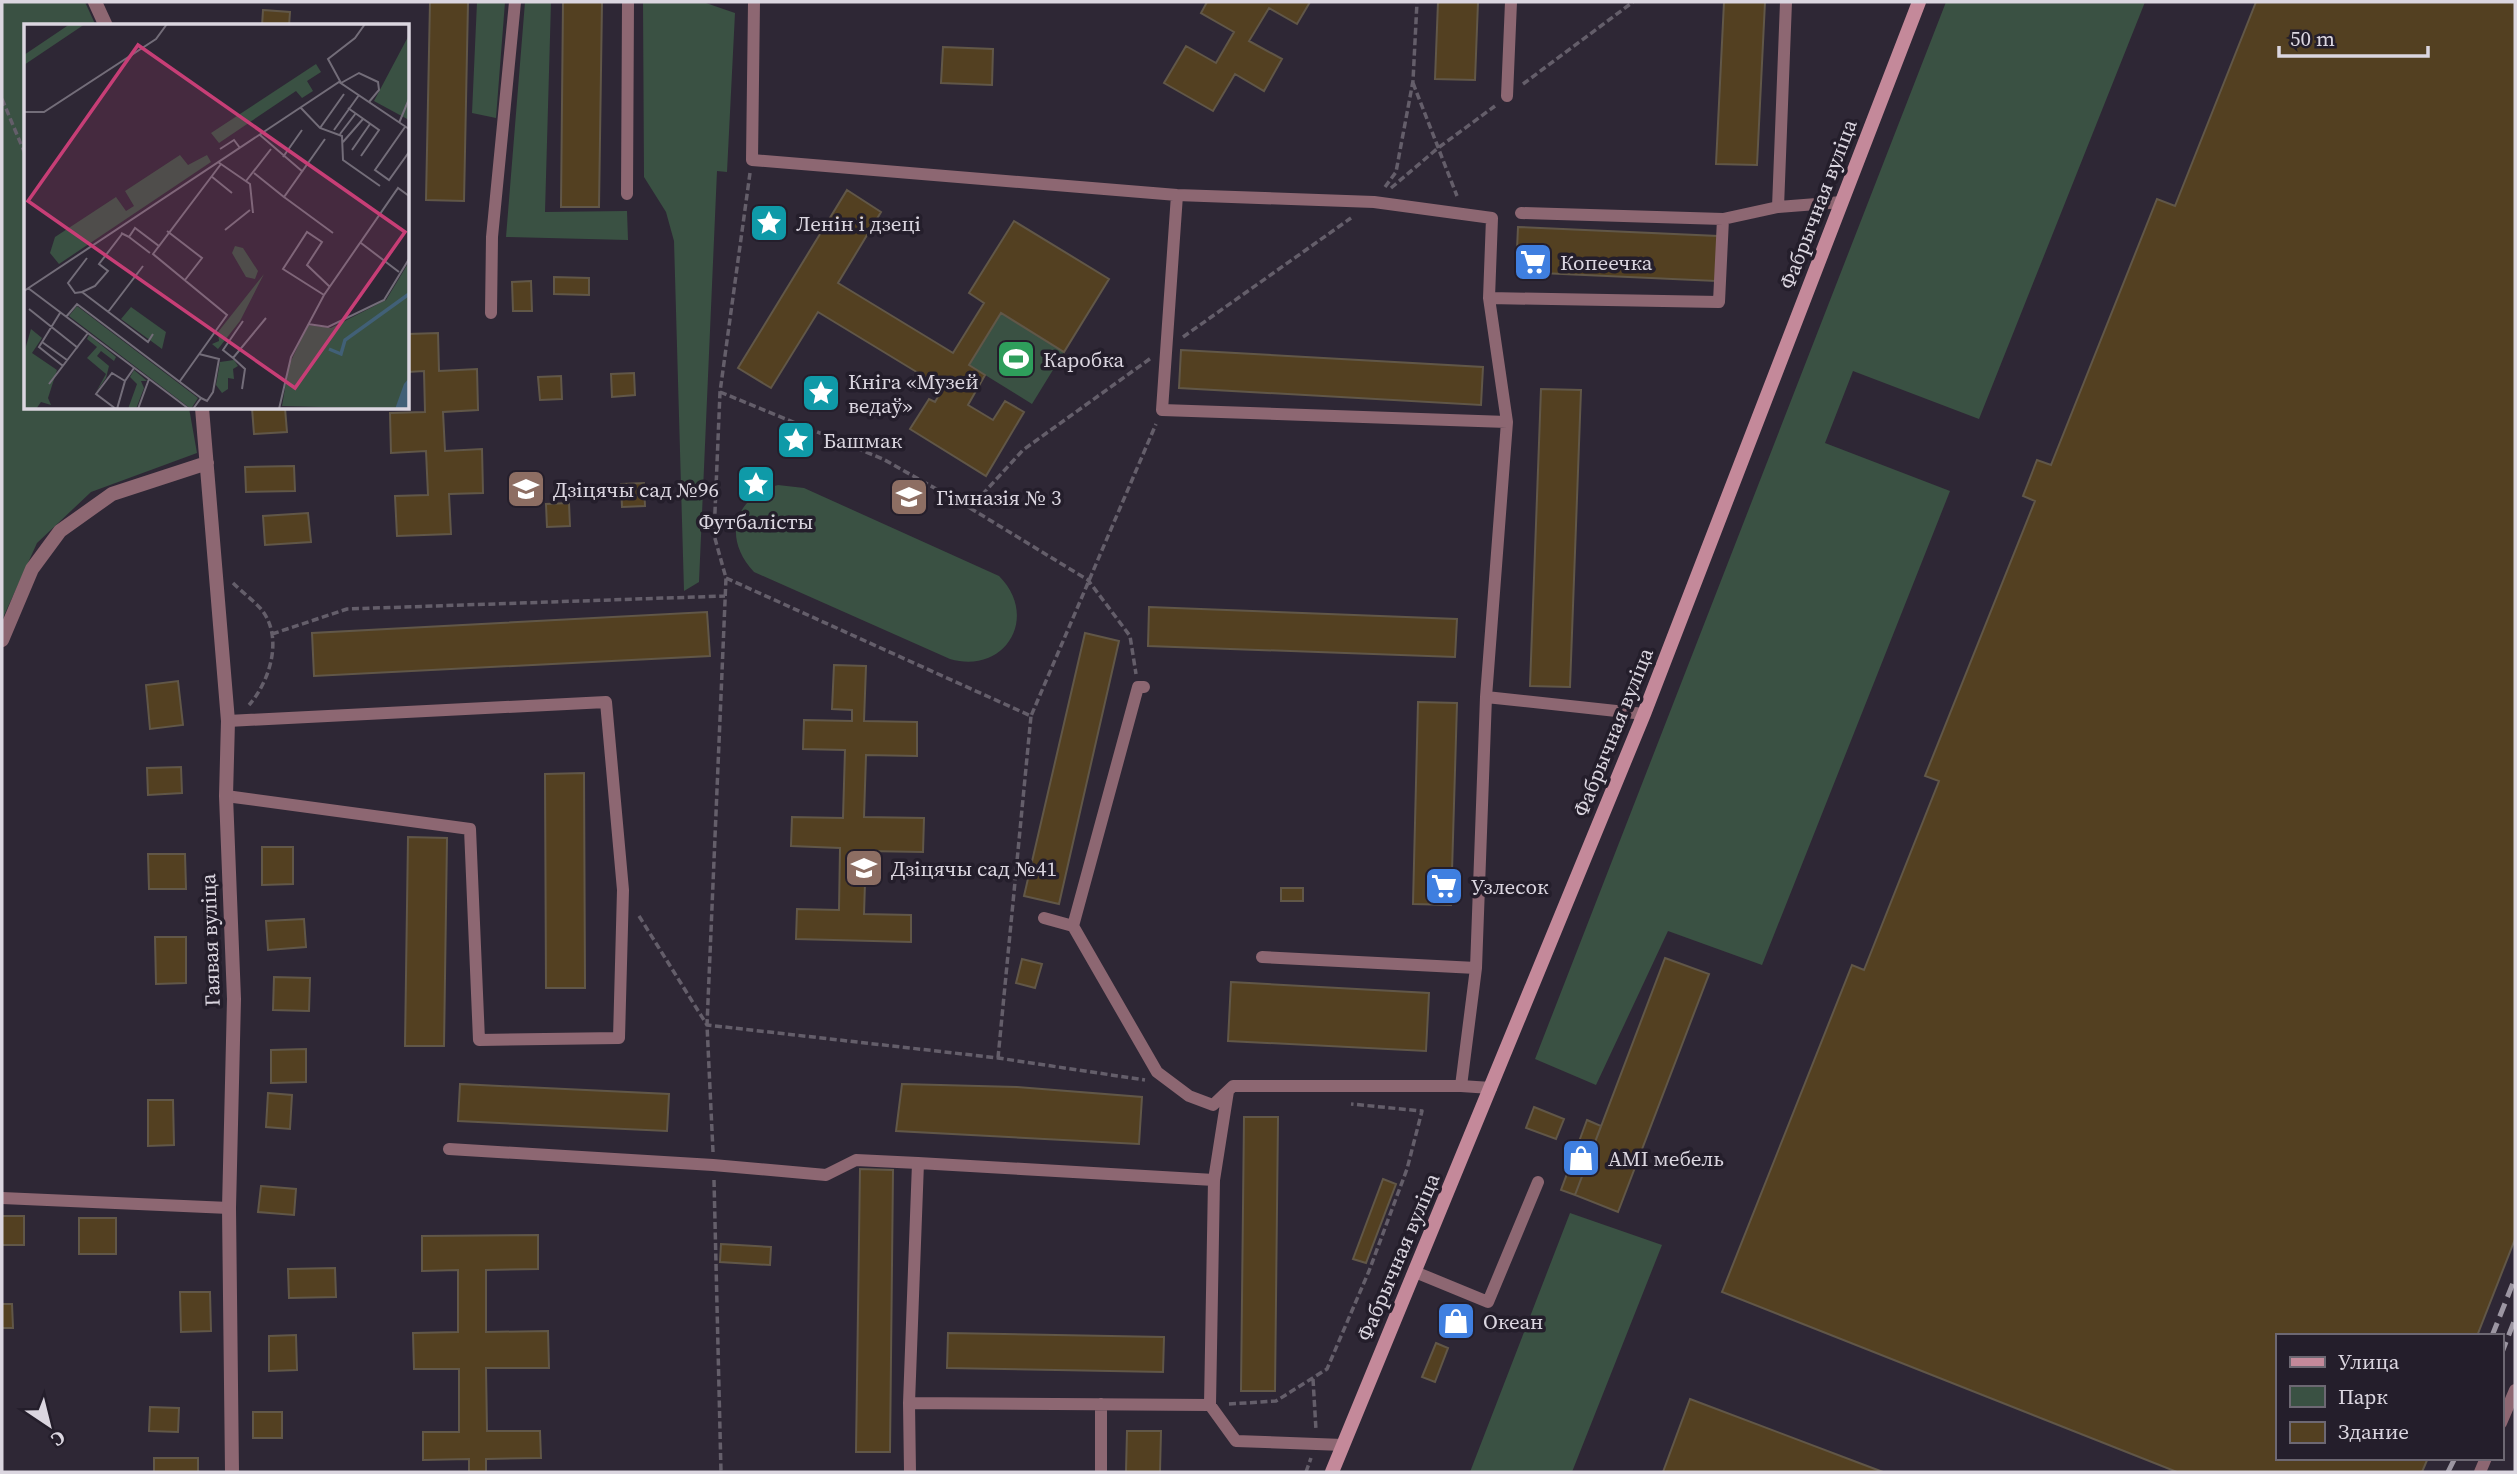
<svg xmlns="http://www.w3.org/2000/svg" width="2517" height="1474" viewBox="0 0 2517 1474" font-family="'Source Serif 4',serif">
  <style>
    .green { fill: #3a5143 }
    .building { fill: #534021; stroke: #615748; stroke-width: 2 }
    .lines { fill: none; stroke-linecap: round; stroke-linejoin: round }
    .path { stroke: #645e6a; stroke-width: 3.5; stroke-dasharray: 7 3.5; stroke-linecap: butt }
    .lane { stroke: #8d6772; stroke-width: 12 }
    .street { stroke: #8d6772; stroke-width: 14 }
    .secondary { stroke: #c4899a; stroke-width: 14 }
    .rail { stroke: #9c96a2; stroke-width: 5; stroke-dasharray: 14 7; stroke-linecap: butt }
    .labels { text-anchor: middle; dominant-baseline: central; stroke-width: 7; stroke-linejoin: round; paint-order: stroke }
    .street-label { font-size: 21px; fill: #dbd6e0; stroke: #241e2b }
    .poi-label { font-size: 21px; fill: #dbd6e0; stroke: #241e2b; text-anchor: start }
    .inset-river { fill: none; stroke: #416077; stroke-width: 3.5 }
    .inset-road { fill: none; stroke: #736d79; stroke-width: 2 }
    .view { fill: #c73e76; fill-opacity: 0.15; stroke: #c73e76; stroke-width: 3.5 }
    .inset-edge { fill: none; stroke: #dbd6e0; stroke-width: 3.5 }
  </style>
  <rect width="100%" height="100%" fill="#2e2735"/>
  <path class="green" d="M2 2H85L96 26H26V408H189L197 453 91 492 37 543 2 620Z
    M477 2H505L496 118 472 113Z
    M525 2H551L545 212 627 211 628 240 506 237Z
    M643 2H703L735 13 727 172 717 171 699 582 684 591 674 241 666 212 644 177Z
    M1946 2H2145L1979 419 1853 371 1825 443 1950 491 1762 965 1668 931 1596 1085 1535 1059Z
    M1001 313 1064 352 1032 404 969 365Z
    M778 485 804 488 999 576C1040 617 1005 675 950 659L754 572C722 538 734 497 778 485Z
    M1570 1213 1662 1245 1572 1472H1470Z"/>
  <path class="building" d="M430 2H468L464 201 426 200Z
    M563 2H602L599 207H561Z
    M1207 2H1310L1297 24 1269 8 1249 41 1282 59 1264 91 1235 74 1213 111 1164 83 1186 46 1216 63 1234 32 1201 13Z
    M1438 2H1478L1475 80 1435 79Z
    M1724 2H1765L1757 165 1716 164Z
    M2256 2H2515V1239L2477 1336H2277V1458H2428L2422 1472H2177L1722 1292 1852 965 1864 970 1939 781 1925 776 2035 501 2023 496 2037 460 2051 465 2157 199 2175 206Z
    M263 10 290 12 289 26H262Z
    M943 47 993 49 992 85 941 83Z
    M847 190 881 212 838 283 953 353 984 303 969 293 1014 221 1109 279 1064 352 1001 313 969 365 985 375 968 405 993 420 1005 401 1024 412 986 476 910 429 929 399 935 402 943 388 818 312 771 388 738 368Z
    M1518 227 1718 236 1716 281 1516 272Z
    M554 277 589 278V295L554 294Z
    M531 281 532 311H513L512 282Z
    M438 333 439 371 477 369 478 410 443 412 445 451 482 449 483 493 449 494 451 534 397 536 395 496 428 495 426 451 391 453 390 413 425 412 424 371 408 372V334Z
    M1181 350 1483 367 1481 405 1179 388Z
    M634 373 635 395 612 397 611 374Z
    M561 376 562 399 540 400 538 377Z
    M1541 389 1581 390 1570 687 1530 686Z
    M252 408H285L287 432 254 434Z
    M294 466 295 491 246 492 245 467Z
    M644 483 645 506 622 507 621 484Z
    M569 503 570 526 547 527 546 504Z
    M308 513 311 542 265 545 263 516Z
    M1149 607 1457 619 1455 657 1148 646Z
    M707 612 710 656 314 676 312 633Z
    M1085 633 1119 641 1059 904 1024 896Z
    M834 665 866 666 864 721 917 722V756L866 755 864 817 924 818 923 852 866 851 864 914 911 915V942L796 939 797 909 839 910 840 848 791 846 792 817 843 818 845 750 803 749 804 720 852 721V710L832 709Z
    M178 681 183 725 150 729 146 685Z
    M1418 702 1457 703 1451 905 1413 904Z
    M181 767 182 793 148 795 147 768Z
    M584 773 585 988H546L545 774Z
    M408 837 447 838 444 1046H405Z
    M262 847H293V884L262 885Z
    M148 854H185L186 889H149Z
    M1281 888H1303V901H1281Z
    M304 919 306 947 268 950 266 921Z
    M155 937H186V983L156 984Z
    M1665 958 1709 974 1618 1212 1575 1195Z
    M1022 959 1042 964 1035 988 1016 983Z
    M274 977 310 978 309 1011 273 1010Z
    M1231 982 1429 993 1426 1051 1228 1041Z
    M306 1049V1082L271 1083V1050Z
    M460 1084 669 1094 667 1131 458 1121Z
    M902 1084 1017 1087 1142 1097 1139 1144 896 1131Z
    M268 1093 292 1095 290 1129 266 1127Z
    M148 1100H173L174 1145 148 1146Z
    M1534 1107 1564 1119 1556 1139 1526 1128Z
    M1244 1117H1278L1275 1391H1241Z
    M1587 1120 1601 1126 1575 1195 1561 1190Z
    M860 1169 893 1170 890 1452H856Z
    M1383 1179 1396 1184 1366 1263 1353 1259Z
    M261 1186 296 1189 294 1215 258 1212Z
    M2 1216H24V1245H2Z
    M79 1218H116V1254H79Z
    M538 1235V1269L486 1270V1332L548 1331 549 1368H486L487 1431H540L541 1458 486 1459V1472H469V1459L423 1460V1432H459V1369H414L413 1333 458 1332V1270L422 1271V1236Z
    M721 1244 771 1247 770 1265 720 1262Z
    M335 1268 336 1297 289 1298 288 1269Z
    M180 1292H210L211 1331 181 1332Z
    M2 1304H12L13 1328H2Z
    M1446 1307 1472 1319 1466 1334 1439 1322Z
    M948 1333 1164 1337 1163 1372 947 1368Z
    M296 1335 297 1370 269 1371V1336Z
    M1436 1343 1448 1348 1435 1382 1422 1377Z
    M1690 1399 1883 1472H1663Z
    M150 1407 179 1408 178 1432 149 1431Z
    M253 1412H282V1438H253Z
    M1127 1431H1161L1160 1472H1126Z
    M154 1458H198V1472H154Z"/>
  <g class="lines">
    <path class="path" d="M1413 83 1457 196
      M1523 84 1633 2
      M2 99 26 156
      M1385 187 1396 172 1413 81 1417 2
      M1391 188 1438 148 1495 106
      M1183 337 1351 218
      M720 392 883 459 970 508 1023 450 1151 358
      M970 508 1088 580 1130 636 1136 674
      M726 578 1031 716 1156 424
      M233 583C242 592 253 600 261 609 284 637 270 681 249 705
      M272 634 347 609 725 596
      M639 916 707 1025 998 1058 1145 1080
      M998 1058 1031 716
      M713 1152 707 1025 726 578 714 535 720 392 750 173
      M714 1180 721 1472
      M1313 1379 1316 1430
      M1229 1404 1276 1401 1327 1369 1369 1271 1407 1169 1422 1111 1351 1104
      M1306 1472 1311 1458"/>
    <path class="lane" d="M754 2 752 160 1177 195 1374 202 1492 218 1489 298
      M1507 96 1511 2
      M627 194 628 2
      M1177 195 1162 410 1507 422
      M1778 207 1786 2
      M1521 213 1723 219
      M491 313 492 237 515 2
      M1486 697 1644 714
      M226 796 470 829 479 1040 619 1038 623 890 606 702 228 721
      M1044 918 1073 926 1157 1072 1189 1096 1213 1105 1233 1086H1461L1491 1088
      M1073 926 1138 687H1144
      M1262 957 1476 968
      M1461 1086 1476 968 1486 697 1507 422 1489 298 1719 302 1723 219 1778 207 1842 202
      M449 1149 713 1165 826 1175 856 1160 918 1163
      M2 1198 229 1208
      M1415 1272 1488 1302 1538 1182
      M909 1403 1210 1405 1236 1441 1343 1445
      M1210 1405 1214 1180 1228 1091
      M2501 1423 2515 1390
      M910 1472 909 1403 918 1163 1214 1180
      M1101 1472V1404
      M2480 1472 2486 1458"/>
    <path class="street" d="M95 2 106 26
      M202 408 228 721 226 796 234 999 229 1208 232 1472
      M2 640 32 569 60 531 112 494 207 463"/>
    <path class="secondary" d="M1332 1472 1644 714 1919 2"/>
    <path class="rail" d="M2492 1336 2515 1278
      M2501 1355 2515 1319
      M2448 1472 2455 1458"/>
  </g>
  <defs>
    <symbol id="sight-square" viewBox="-11 -11 22 22"><rect x="-9" y="-9" width="18" height="18" rx="4" fill="#0f9aa8" stroke="#241e2b"/><path d="M0-6L1.8-2.2L6-1.7L2.9 1.2L3.7 5.4L0 3.3L-3.7 5.4L-2.9 1.2L-6-1.7L-1.8-2.2Z" fill="#fff"/></symbol>
    <symbol id="supermarket-square" viewBox="-11 -11 22 22"><rect x="-9" y="-9" width="18" height="18" rx="4" fill="#3f7fe0" stroke="#241e2b"/><path d="M-6-5.5h2.5l.6 2H6L4.5 2H-2.5L-4.4-4H-6ZM-1.5 3.2a1.3 1.3 0 1 0 .1 0ZM3 3.2a1.3 1.3 0 1 0 .1 0Z" fill="#fff"/></symbol>
    <symbol id="stadium-square" viewBox="-11 -11 22 22"><rect x="-9" y="-9" width="18" height="18" rx="4" fill="#2e9e5b" stroke="#241e2b"/><path d="M0-5a6.5 5 0 1 0 0 10a6.5 5 0 1 0 0-10ZM-3.5-1.8h7v3.6h-7Z" fill="#fff"/></symbol>
    <symbol id="school-square" viewBox="-11 -11 22 22"><rect x="-9" y="-9" width="18" height="18" rx="4" fill="#8d6e63" stroke="#241e2b"/><path d="M0-5L7-2L0 1L-7-2ZM-4 1L0 2.5L4 1V4Q0 6-4 4Z" fill="#fff"/></symbol>
    <symbol id="shop-square" viewBox="-11 -11 22 22"><rect x="-9" y="-9" width="18" height="18" rx="4" fill="#3f7fe0" stroke="#241e2b"/><path d="M-5-2.5h2.3a2.7 3.5 0 0 1 5.4 0H5L5.5 6h-11ZM-1.5-2.5h3a1.5 2.3 0 0 0-3 0Z" fill="#fff"/></symbol>
  </defs>
  <g fill-rule="evenodd">
    <use href="#sight-square" x="747" y="201" width="44" height="44"/>
    <use href="#supermarket-square" x="1511" y="240" width="44" height="44"/>
    <use href="#stadium-square" x="994" y="337" width="44" height="44"/>
    <use href="#sight-square" x="799" y="371" width="44" height="44"/>
    <use href="#sight-square" x="774" y="418" width="44" height="44"/>
    <use href="#sight-square" x="734" y="462" width="44" height="44"/>
    <use href="#school-square" x="504" y="467" width="44" height="44"/>
    <use href="#school-square" x="887" y="475" width="44" height="44"/>
    <use href="#school-square" x="842" y="846" width="44" height="44"/>
    <use href="#supermarket-square" x="1422" y="864" width="44" height="44"/>
    <use href="#shop-square" x="1559" y="1136" width="44" height="44"/>
    <use href="#shop-square" x="1434" y="1299" width="44" height="44"/>
  </g>
  <g class="labels">
    <g class="street-label">
      <text transform="translate(1818 204) rotate(-69)">Фабрычная вуліца</text>
      <text transform="translate(1613 732) rotate(-68)">Фабрычная вуліца</text>
      <text transform="translate(210 940) rotate(-92)">Гаявая вуліца</text>
      <text transform="translate(1398 1257) rotate(-67)">Фабрычная вуліца</text>
    </g>
    <g class="poi-label">
      <text x="796" y="223">Ленін і дзеці</text>
      <text x="1560" y="262">Копеечка</text>
      <text x="1043" y="359">Каробка</text>
      <text x="848" y="381">Кніга «Музей<tspan x="848" dy="24">ведаў»</tspan></text>
      <text x="823" y="440">Башмак</text>
      <text x="553" y="489">Дзіцячы сад №96</text>
      <text x="936" y="497">Гімназія № 3</text>
      <text x="756" y="521" text-anchor="middle">Футбалісты</text>
      <text x="891" y="868">Дзіцячы сад №41</text>
      <text x="1471" y="886">Узлесок</text>
      <text x="1608" y="1158">AMI мебель</text>
      <text x="1483" y="1321">Океан</text>
    </g>
  </g>
  <g transform="translate(24 24)">
    <rect width="385" height="385" fill="#2e2735"/>
    <path d="M46 0H61L0 41V31ZM385 11V96L350 77ZM292 40 297 48 283 57 289 67 278 74 272 67 195 119 187 109ZM156 131 164 141 183 131 187 138 35 240 26 229 31 213 92 173 102 187 110 182 101 167ZM211 222 219 224 234 247 231 255 222 253 208 229ZM385 238V354L371 385 258 382 265 341 284 301 307 304 362 276ZM240 250 216 297 194 325 188 320 195 317 194 308ZM53 282 174 374 167 385 45 292ZM107 283 142 308 138 325 97 295ZM7 305 18 314 8 329 33 346 24 374 27 381 17 378 12 385H0V329ZM65 311 92 333 90 337 77 327 73 332 85 342 82 354 72 368 82 350 63 334 73 323 63 315ZM210 336 214 342 209 345 210 355 204 354V365L198 369 192 361 196 338ZM110 346 123 357H117L120 364 112 385H104L113 360 106 353Z" fill="#3a5143"/>
    <path d="M385 354V385H371L380 360Z" fill="#416077"/>
    <path class="inset-river" d="M305 325 317 330 321 316 385 270"/>
    <path class="inset-road" d="M341 0 331 14 304 35 317 59 335 49 354 58 355 66 345 78M277 84 296 104 318 112 319 136 356 162M324 84 355 106 337 132M0 88H20L132 15 143 0M375 99 385 75M381 103 351 146 365 156 385 128M296 104 320 70M310 106 335 71M316 110 332 89M236 111 279 148M319 118 339 95M196 125 210 116 216 124M328 126 346 100M259 133 278 106M194 138 226 160 229 189M230 149 260 173 301 115M187 152 208 169M222 157 247 125M260 173 309 209M201 206 226 186M143 207 178 234 161 256M97 209 105 213 111 204 135 222 197 140M98 210 75 240 84 247 71 262 58 268 124 318 129 310M105 213 126 229M337 219 375 248M135 222 129 230 203 291 156 357M4 264 165 385M0 267 315 58 385 105M58 268 51 269 44 259 63 234M300 271 259 245 283 208 298 218 283 241 306 263M5 285 54 324M84 288 119 242M36 289 15 323 39 342M42 293 53 280 177 374 169 385M284 300 304 303 360 276 385 235M18 318 43 336M175 330 195 335 189 368 183 377 177 374M209 334 199 326 219 297M25 360 64 309M218 365 221 345 209 334 242 294M92 385 72 370 88 349 101 357M93 385 101 357 110 344M114 385 125 355M255 385 267 333 300 271 374 164 385 172"/>
    <path class="view" d="M114 21 381 208 271 364 4 177Z"/>
    <rect width="385" height="385" class="inset-edge"/>
  </g>
  <rect width="2517" height="1474" fill="none" stroke="#dbd6e0" stroke-width="7"/>
  <rect x="2276" y="1334" width="228" height="126" fill="#241e2b" stroke="#6d6873" stroke-width="2"/>
  <rect x="2290" y="1357" width="35" height="10" fill="#c4899a" stroke="#6d6873" stroke-width="2"/>
  <text x="2338" y="1369" font-size="21" fill="#dbd6e0">Улица</text>
  <rect x="2290" y="1386" width="35" height="21" fill="#3a5143" stroke="#6d6873" stroke-width="2"/>
  <text x="2338" y="1404" font-size="21" fill="#dbd6e0">Парк</text>
  <rect x="2290" y="1422" width="35" height="21" fill="#534021" stroke="#6d6873" stroke-width="2"/>
  <text x="2338" y="1439" font-size="21" fill="#dbd6e0">Здание</text>
  <g transform="translate(49 1425) rotate(145)" stroke="#241e2b" stroke-width="5" paint-order="stroke">
  <path d="M0-5L12 26L0 18L-12 26Z" fill="#dbd6e0"/>
  <text y="-10" font-size="19" font-weight="bold" text-anchor="middle" fill="#dbd6e0">С</text>
  </g>
  <path d="M2279 46v10h149v-10" fill="none" stroke="#dbd6e0" stroke-width="3.5"/>
  <text x="2290" y="46" font-size="21" fill="#dbd6e0" stroke="#241e2b" stroke-width="5" paint-order="stroke">50 m</text>
</svg>
